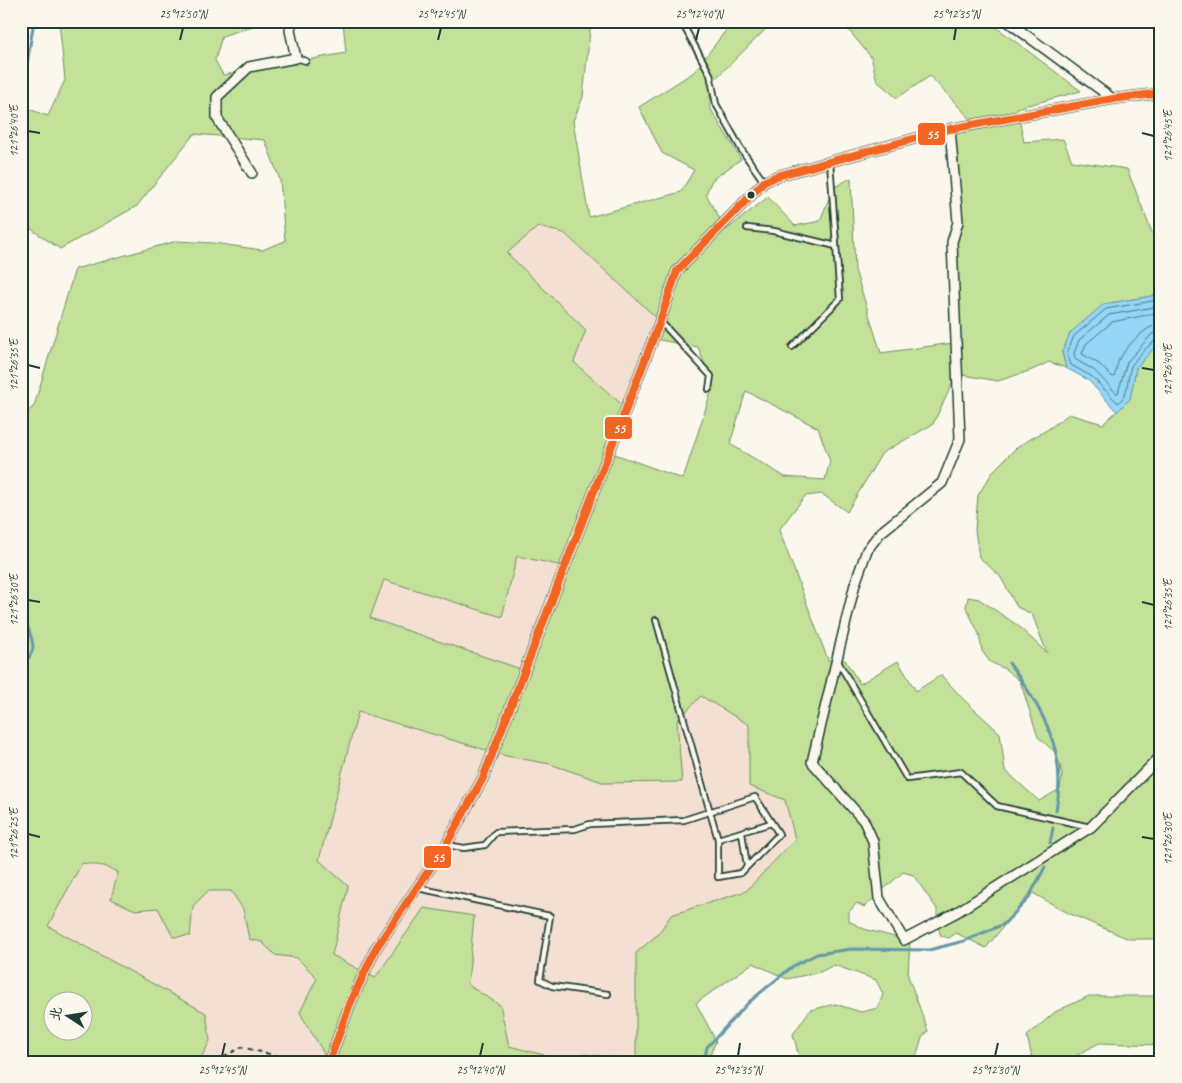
<svg xmlns="http://www.w3.org/2000/svg" width="1182" height="1083" viewBox="0 0 1182 1083" font-family="Caveat,'LXGW WenKai TC',sans-serif">
  <style>
    .built { fill: #f4e0d2 }
    .green { fill: #c3e199; stroke: #718f66; fill-rule: evenodd }
    .water { fill: #95d5f6; stroke: #6698a8 }
    .lines { fill: none; stroke-linecap: round; stroke-linejoin: round }
    .shore { stroke: #4e7a82; stroke-width: 1 }
    .stream { stroke: #6698a8; stroke-width: 3 }
    .lane-casing { stroke: #1f3d34; stroke-width: 8 }
    .street-casing { stroke: #1f3d34; stroke-width: 12 }
    .path { stroke: #1f3d34; stroke-width: 2; stroke-dasharray: 5 4; stroke-linecap: butt }
    .lane { stroke: #fbf7ec; stroke-width: 4.5 }
    .street { stroke: #fbf7ec; stroke-width: 9 }
    .bus-1-casing { stroke: #fbf7ec; stroke-width: 11 }
    .bus-1 { stroke: #f26522; stroke-width: 8 }
    .ticks { fill: none; stroke: #1f3d34; stroke-width: 2 }
    .bus-dot { fill: #1f3d34; stroke: #fbf7ec; stroke-width: 2 }
    .line-badge { stroke: #fbf7ec; stroke-width: 2 }
    .badge-label { font-size: 14px; text-anchor: middle; font-weight: bold; fill: #fff }
    .neatline { fill: none; stroke: #1f3d34; stroke-width: 2 }
    .ticks-label { font-size: 12px; text-anchor: middle; fill: #1f3d34 }
  </style>
  <rect width="100%" height="100%" fill="#fbf7ec"/>
  <filter id="ink" filterUnits="userSpaceOnUse"><feTurbulence type="fractalNoise" baseFrequency=".02" numOctaves="2"/><feDisplacementMap in="SourceGraphic" scale="10" xChannelSelector="R" yChannelSelector="G"/><feConvolveMatrix kernelMatrix="1 2 1 2 8 2 1 2 1" color-interpolation-filters="sRGB"/></filter>
  <g filter="url(#ink)">
    <path class="built" d="M538 227 563 233 660 321 628 410 574 361 507 253Z
      M517 556 568 567 527 671 370 618 384 580 501 617Z
      M645 612 701 696 749 725V773L764 792 785 800 792 830 796 836 746 891 671 915 658 934 636 953V1055L617 1058 582 1054 572 1062 509 1046 500 1005 468 985 424 908 375 978 332 955 348 886 319 860 358 712 506 756 550 764Z
      M82 863 104 866 118 872 135 910 158 908 190 936 193 905 208 891H231L243 909 249 939 262 942 275 955 297 958 317 979 306 1025 322 1049 327 1062H199L210 1041 206 1013 48 926Z"/>
    <path class="green" d="M59 21H268L222 36 215 60 223 75 346 53 343 21H591L583 97 573 121 589 217 681 192 694 170 662 153 639 107 694 72 733 21H774L710 84V108L741 159 712 180 706 194 726 230 768 197 795 226 820 221 833 188 851 178 855 270 881 353 953 343 954 242 952 134 975 124 930 76 897 98 877 81 871 57 841 21H988L1081 91 1017 108 1024 142 1063 139 1072 161 1127 169 1153 235 1161 236V289L1152 296 1104 304 1062 352 1066 368 1049 362 1032 370 998 381 957 374 933 424 882 453 847 512 822 494 805 496 779 530 828 660H845L860 684 898 661 916 691 941 675 964 700 1000 733 1005 770 1039 801 1060 789 1062 776 1060 765 1055 752 1038 737 1020 681 1005 669 990 662 982 651 979 634 966 607 968 597 979 599 1017 625 1047 653 1032 614 1017 607 1000 576 979 557 975 530 978 495 994 470 1018 446 1047 430 1069 414 1103 424 1130 399 1136 368 1161 340V939H1129L1068 913 1031 892 986 948 956 933 949 938 941 936 937 923V909L913 875 903 872 864 907 857 903 849 912V921L864 929 910 941 908 976 928 1031 922 1038 916 1057 921 1062H805L799 1057 793 1034 810 1010 835 1004 861 1012 878 1008 883 994 876 980 834 965 820 972 787 979 753 963 696 1003 716 1041 707 1062H636V953L658 934 671 915 746 891 795 839 785 800 749 786V725L701 696 677 721 682 782 605 783 550 764 506 756 358 712 319 860 348 886 332 955 375 978 424 908 474 916 468 985 500 1005 509 1046 571 1062H327C321 1044 308 1030 300 1012L317 978 297 958 275 955 262 942 249 939 243 909 231 891H208L193 906 190 936 173 937 158 908 135 910 111 899 118 872 104 866 82 863 48 926 206 1013 210 1041 199 1062H21V417L34 406 75 269 177 241 213 243 262 250 285 241 280 180 265 140 194 134 137 206 60 249 21 222V106L48 116 65 80ZM538 227 564 233 660 321 654 339 698 347 713 386 683 479 612 453 628 410 574 362 586 330 507 253ZM746 391 818 428 830 461 825 480 785 477 730 444ZM517 556 567 567 527 671 370 618 384 580 502 617ZM52 1000H82V1030H52Z
      M1089 996H1161V1045L1099 1043 1065 1062H1033L1027 1036 1055 1012Z
      M582 1054 617 1058 612 1062H572Z"/>
    <path class="water" d="M1161 289V340L1136 368 1130 399 1117 412 1088 380 1066 368 1062 352 1070 333 1104 304 1152 296Z"/>
    <g class="lines">
      <path class="shore" d="M1161 295 1152 301 1106 309 1074 336 1067 353 1071 365 1091 376 1118 403C1130 394 1126 380 1131 367 1133 361 1154 338 1161 338
        M1161 303 1154 307 1109 315 1079 340 1074 353 1075 359 1095 371 1116 393H1118L1127 362 1152 334 1161 331
        M1161 312 1112 322 1086 344 1082 354 1099 364 1111 376 1114 377C1117 371 1116 364 1120 358 1127 346 1147 324 1161 324"/>
      <path class="stream" d="M21 100 34 21
        M21 624 27 625C34 645 38 650 21 666
        M1009 663C1042 708 1068 752 1056 810
        M1050 843 1053 828
        M704 1062 707 1047 749 1002 793 966 817 954 851 949 929 950 964 941 1004 924 1028 899 1045 867"/>
      <defs>
        <path id="lane" d="M681 21 710 74 716 104 741 149 764 182
          M296 58 306 61
          M747 228 774 231 836 246
          M660 321 711 376 709 389
          M792 347 840 299 830 162
          M837 660 907 779 961 772 997 806 1090 827
          M742 833 747 866
          M718 839 771 823
          M447 845 464 848 485 845 496 832 575 829 590 824 684 820 755 797 779 834 741 873 718 877V839L710 812 656 620
          M418 888 550 916 540 980 552 986 608 994"/>
        <path id="street" d="M1007 21 1113 99
          M950 129 958 222 952 242 960 439 942 483 880 533 867 550 855 584 812 762 864 821 873 841 879 898 904 940 957 912 1091 827 1161 756
          M252 173 217 118V97L249 67 296 58 290 30 292 21
          M329 1062 350 1004 376 948 446 845 483 778 660 321 677 271 764 182 777 176 950 129 1113 99 1161 93"/>
      </defs>
      <use href="#lane" class="lane-casing"/>
      <use href="#street" class="street-casing"/>
      <path class="path" d="M216 1062 241 1047 302 1062"/>
      <use href="#lane" class="lane"/>
      <use href="#street" class="street"/>
      <defs>
        <path id="bus-1" d="M329 1062 350 1004 376 948 446 845 483 778 660 321 677 271 764 182 777 176 950 129 1113 99 1161 93"/>
      </defs>
      <use href="#bus-1" class="bus-1-casing"/>
      <use href="#bus-1" class="bus-1"/>
    </g>
  </g>
  <path class="ticks" d="M180 40 183 28M438 40 441 28M696 40 699 28M954 40 956 28M28 131 40 133M1142 133 1154 136M28 365 40 368M1142 368 1154 370M28 600 40 602M1142 602 1154 605M28 834 40 837M1142 837 1154 839M222 1056 225 1043M480 1056 483 1043M738 1056 740 1043M995 1056 998 1043"/>
  <circle class="bus-dot" cx="751" cy="195" r="4.5"/>
  <g class="line-badge">
    <rect x="917" y="122" width="29" height="24" rx="5" fill="#f26522"/>
    <rect x="604" y="416" width="29" height="24" rx="5" fill="#f26522"/>
    <rect x="423" y="845" width="29" height="24" rx="5" fill="#f26522"/>
  </g>
  <g class="badge-label">
    <text x="932" y="139">55</text>
    <text x="619" y="433">55</text>
    <text x="438" y="862">55</text>
  </g>
  <rect width="1182" height="1083" fill="none" stroke="#fbf7ec" stroke-width="55"/>
  <g transform="translate(68 1016) rotate(282)"><circle r="24" fill="#fbf7ec" stroke="#a3ada2"/>
  <path d="M0-4L9 19L0 12L-9 19Z" fill="#1f3d34"/>
  <text y="-8" font-size="14" font-weight="bold" text-anchor="middle" fill="#1f3d34">北</text>
  </g>
  <rect x="28" y="28" width="1126" height="1028" class="neatline"/>
  <g class="ticks-label">
    <text x="183" y="18">25°12'50"N</text>
    <text x="441" y="18">25°12'45"N</text>
    <text x="699" y="18">25°12'40"N</text>
    <text x="956" y="18">25°12'35"N</text>
    <text transform="translate(14 131) rotate(-90)" y="4">121°26'40"E</text>
    <text transform="translate(1168 136) rotate(-90)" y="4">121°26'45"E</text>
    <text transform="translate(14 365) rotate(-90)" y="4">121°26'35"E</text>
    <text transform="translate(1168 370) rotate(-90)" y="4">121°26'40"E</text>
    <text transform="translate(14 600) rotate(-90)" y="4">121°26'30"E</text>
    <text transform="translate(1168 605) rotate(-90)" y="4">121°26'35"E</text>
    <text transform="translate(14 834) rotate(-90)" y="4">121°26'25"E</text>
    <text transform="translate(1168 839) rotate(-90)" y="4">121°26'30"E</text>
    <text x="222" y="1074">25°12'45"N</text>
    <text x="480" y="1074">25°12'40"N</text>
    <text x="738" y="1074">25°12'35"N</text>
    <text x="995" y="1074">25°12'30"N</text>
  </g>
</svg>
